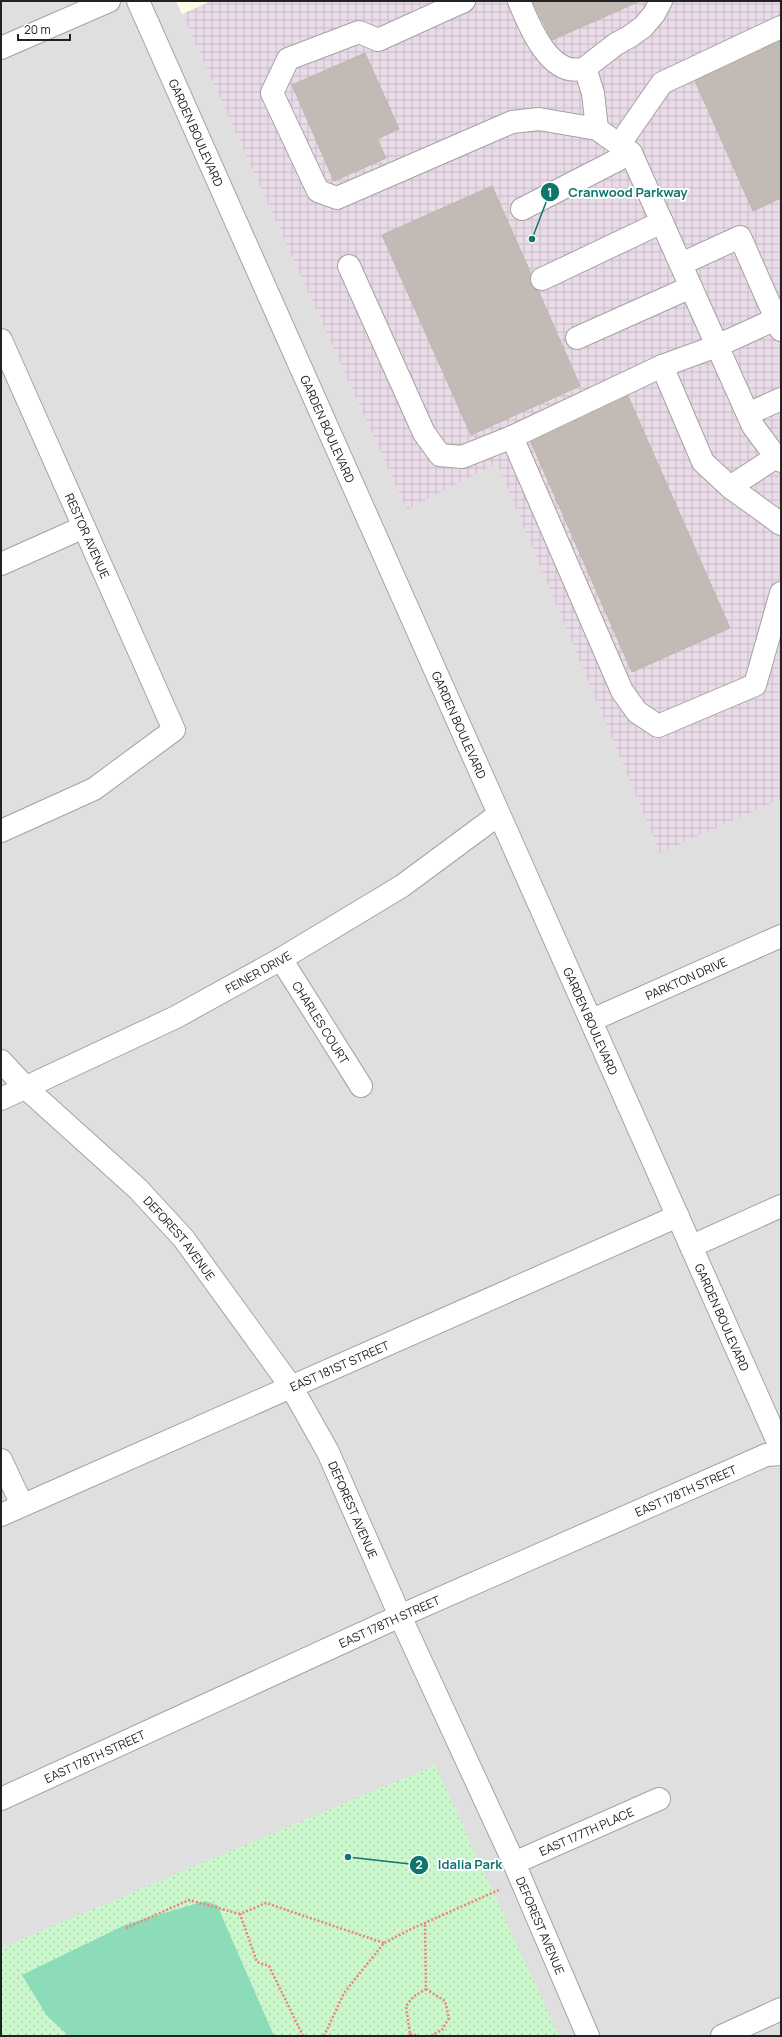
<svg xmlns="http://www.w3.org/2000/svg" width="782" height="2037" viewBox="0 0 782 2037" font-family="Manrope,sans-serif">
  <style>
    .residential { fill: #e0dfdf }
    .industrial { fill: url(#industrial-grid) }
    .education { fill: #fdfde6 }
    .park { fill: url(#park-dots) }
    .pitch { fill: #8cdbb9 }
    .building { fill: #c2bab5; stroke: #c2b5ac }
    .lines { fill: none; stroke-linecap: round; stroke-linejoin: round }
    .minor-casing { stroke: #a3a3a3; stroke-width: 24 }
    .path { stroke: #f28179; stroke-width: 2.5; stroke-dasharray: 2 2; stroke-linecap: butt }
    .minor { stroke: #fff; stroke-width: 22 }
    .labels { text-anchor: middle; dominant-baseline: central; stroke-width: 4; stroke-linejoin: round; paint-order: stroke }
    .street-label { font-size: 12px; fill: #222; stroke: #fff }
    .leader { fill: none; stroke: #0f766e; stroke-width: 1.5 }
    .callout-dot { fill: #0f766e; stroke: #fff; stroke-width: 1.5 }
    .mark-label { font-size: 12px; text-anchor: middle; font-weight: bold; fill: #fff }
    .callout-label { font-size: 13px; text-anchor: middle; font-weight: bold; fill: #0f766e; stroke: #fff; stroke-width: 4; stroke-linejoin: round; paint-order: stroke }
  </style>
  <defs>
    <pattern id="industrial-grid" width="8" height="8" patternUnits="userSpaceOnUse"><rect width="8" height="8" fill="#eadbe8"/><path d="M0 4h8M4 0v8" fill="none" stroke="#c8bcc7"/></pattern>
    <pattern id="park-dots" width="8" height="8" patternUnits="userSpaceOnUse"><rect width="8" height="8" fill="#caf7cc"/><path d="M2 2h.1M6 6h.1" fill="none" stroke="#add3af" stroke-width="1.8" stroke-linecap="round"/></pattern>
  </defs>
  <rect width="100%" height="100%" fill="#f1eee9"/>
  <path class="residential" d="M1 1H176L407 510 497 463 660 853 781 799V2036H1Z"/>
  <path class="industrial" d="M211 1H781V799L660 853 497 463 407 510 182 14Z"/>
  <path class="education" d="M176 1H211L182 14Z"/>
  <path class="park" d="M435 1765 559 2036H1V1948Z"/>
  <path class="pitch" d="M205 1901 217 1905 274 2036H69L47 2016 22 1975 127 1924Z"/>
  <path class="building" d="M532 1H640L552 40Z
    M781 41V198L753 211 695 81Z
    M365 53 399 129 377 139 386 158 334 181 292 85Z
    M492 186 531 274V284L538 290 580 386 471 435 382 235Z
    M628 396 730 628 632 672 531 442Z"/>
  <g class="lines">
    <defs>
      <g id="minor">
        <path id="s1" d="M138 1 781 1449"/>
        <path d="M464 1 378 40 359 32 288 59 272 93 318 191 337 198 512 122 539 119 597 129 631 153 753 426 776 457 781 461"/>
        <path d="M519 1C529 26 551 80 585 68L593 93 597 129"/>
        <path d="M1 48 109 1"/>
        <path d="M585 68 616 44 629 37 643 27 654 14 661 1"/>
        <path d="M619 145 662 83 781 27"/>
        <path d="M522 209 631 153"/>
        <path d="M681 264 740 237 781 330"/>
        <path d="M349 266 424 433 440 455 462 457 512 437 622 691 637 712 658 726 755 685 781 593"/>
        <path d="M542 279 662 222"/>
        <path d="M577 338 691 287"/>
        <path id="s2" d="M1 340 174 730 94 789 1 831"/>
        <path d="M662 366 703 462 730 487 776 457"/>
        <path d="M748 414 781 399"/>
        <path d="M512 437 662 366 717 346 776 319"/>
        <path d="M730 487 781 524"/>
        <path d="M1 564 84 527"/>
        <path id="s3" d="M281 959 361 1086"/>
        <path id="s4" d="M592 1020 781 936"/>
        <path id="s5" d="M1 1061 26 1088 138 1189 184 1239 292 1388 328 1452 400 1616 514 1863 588 2036"/>
        <path id="s6" d="M1 1099 176 1017 281 959 402 886 498 815"/>
        <path d="M692 1246 781 1206"/>
        <path d="M1 1460 22 1505"/>
        <path id="s7" d="M1 1515 678 1216"/>
        <path id="s8" d="M1 1799 400 1616 766 1455 781 1454"/>
        <path id="s9" d="M514 1863 659 1799"/>
        <path d="M722 2036 781 2009"/>
      </g>
    </defs>
    <use href="#minor" class="minor-casing"/>
    <path class="path" d="M126 1928 189 1900 240 1914
      M426 1989 445 2001 449 2018 442 2030 431 2036
      M410 2034 419 2036
      M303 2036 269 1966 257 1962 240 1914 266 1903 384 1943
      M324 2036 344 1993 384 1943 409 1930 501 1889
      M408 2036 410 2034 406 2006 413 1997 426 1989 425 1923"/>
    <use href="#minor" class="minor"/>
  </g>
  <g class="labels">
    <g class="street-label">
      <text stroke="none"><textPath href="#s1" startOffset="144">GARDEN BOULEVARD</textPath></text>
      <text stroke="none"><textPath href="#s1" startOffset="468">GARDEN BOULEVARD</textPath></text>
      <text stroke="none"><textPath href="#s2" startOffset="214">RESTOR AVENUE</textPath></text>
      <text stroke="none"><textPath href="#s1" startOffset="792">GARDEN BOULEVARD</textPath></text>
      <text stroke="none"><textPath href="#s6" startOffset="287">FEINER DRIVE</textPath></text>
      <text stroke="none"><textPath href="#s4" startOffset="103">PARKTON DRIVE</textPath></text>
      <text stroke="none"><textPath href="#s1" startOffset="1116">GARDEN BOULEVARD</textPath></text>
      <text stroke="none"><textPath href="#s3" startOffset="75">CHARLES COURT</textPath></text>
      <text stroke="none"><textPath href="#s5" startOffset="252">DEFOREST AVENUE</textPath></text>
      <text stroke="none"><textPath href="#s1" startOffset="1440">GARDEN BOULEVARD</textPath></text>
      <text stroke="none"><textPath href="#s7" startOffset="370">EAST 181ST STREET</textPath></text>
      <text stroke="none"><textPath href="#s8" startOffset="751">EAST 178TH STREET</textPath></text>
      <text stroke="none"><textPath href="#s5" startOffset="576">DEFOREST AVENUE</textPath></text>
      <text stroke="none"><textPath href="#s8" startOffset="427">EAST 178TH STREET</textPath></text>
      <text stroke="none"><textPath href="#s8" startOffset="103">EAST 178TH STREET</textPath></text>
      <text stroke="none"><textPath href="#s9" startOffset="79">EAST 177TH PLACE</textPath></text>
      <text stroke="none"><textPath href="#s5" startOffset="1032">DEFOREST AVENUE</textPath></text>
    </g>
  </g>
  <path class="leader" d="M532 239L550 192M348 1857L419 1865"/>
  <g class="callout-dot">
    <circle cx="532" cy="239" r="4"/>
    <circle cx="348" cy="1857" r="4"/>
    <circle cx="550" cy="192" r="10"/>
    <circle cx="419" cy="1865" r="10"/>
  </g>
  <g class="mark-label">
    <text x="550" y="197">1</text>
    <text x="419" y="1869">2</text>
  </g>
  <g class="callout-label">
    <text x="628" y="197">Cranwood Parkway</text>
    <text x="470" y="1869">Idalia Park</text>
  </g>
  <rect width="782" height="2037" fill="none" stroke="#222222" stroke-width="4"/>
  <path d="M18 34v6h52v-6" fill="none" stroke="#222222" stroke-width="2"/>
  <text x="24" y="34" font-size="12" fill="#222222" stroke="#ffffff" stroke-width="3" paint-order="stroke">20 m</text>
</svg>
